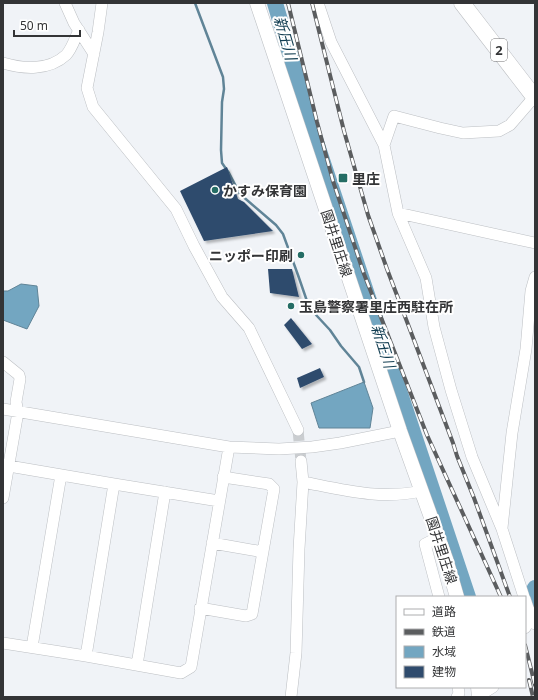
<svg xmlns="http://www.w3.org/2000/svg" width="538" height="700" viewBox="0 0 538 700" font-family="'Noto Sans','Noto Sans JP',sans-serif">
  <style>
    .water { fill: #73a6c1; stroke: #608497 }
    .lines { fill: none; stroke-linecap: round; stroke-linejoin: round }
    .stream { stroke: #608497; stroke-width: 2.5 }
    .river { stroke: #73a6c1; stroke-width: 16 }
    .building { fill: #2f4b6d; filter: url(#shadow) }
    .minor-tunnel { stroke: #cacdd0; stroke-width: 11; stroke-dasharray: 11 5.5; stroke-linecap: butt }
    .minor-casing { stroke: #bcbfc3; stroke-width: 12 }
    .major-casing { stroke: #bcbfc3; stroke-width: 15 }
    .highway-casing { stroke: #bcbfc3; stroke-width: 17 }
    .minor { stroke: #fff; stroke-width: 11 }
    .major { stroke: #fff; stroke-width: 14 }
    .highway { stroke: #fff; stroke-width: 16 }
    .rail-casing { stroke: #5b5d5f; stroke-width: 4 }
    .rail { stroke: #fff; stroke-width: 2.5; stroke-dasharray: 8; stroke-linecap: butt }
    .poi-dot { fill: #256d65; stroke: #fff; stroke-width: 1.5 }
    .labels { text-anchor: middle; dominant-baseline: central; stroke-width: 4; stroke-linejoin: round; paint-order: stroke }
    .shield { fill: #fff; stroke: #707172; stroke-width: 1 }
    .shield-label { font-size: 13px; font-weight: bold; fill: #333436 }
    .poi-label { font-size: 14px; font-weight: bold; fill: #333436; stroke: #fff; text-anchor: start }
    .street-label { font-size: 14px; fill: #333436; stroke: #fff }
    .water-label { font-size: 15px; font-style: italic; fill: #123e52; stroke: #fff }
  </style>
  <defs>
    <filter id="shadow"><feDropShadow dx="2.5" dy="2.5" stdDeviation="1" flood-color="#0004"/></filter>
  </defs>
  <rect width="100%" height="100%" fill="#f0f3f7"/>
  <path class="water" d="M21 284 37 286 39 306 27 329 3 320V291H8Z
    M364 382 373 408 370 428H319L311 403Z"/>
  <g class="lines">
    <path class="stream" d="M195 3 223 77 224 89 222 102 221 150 222 163 229 173 240 194 276 225 283 234 298 275 308 304 317 316 330 330 341 346 359 367 364 382"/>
    <path class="river" d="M275 3 312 130 468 597
      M525 604 528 601 535 588"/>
  </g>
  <path class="building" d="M227 167 238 199 244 202 273 231 204 241 180 191Z
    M268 269H292L299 297 270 293Z
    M291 318 312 344 302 349 284 325Z
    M320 368 324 377 300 388 297 378Z"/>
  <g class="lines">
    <path class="minor-tunnel" d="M298 430 301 461"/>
    <defs>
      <path id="minor" d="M65 3 74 23 94 54
        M102 3 98 32 87 88 93 107 176 209 194 246 222 297 249 328 298 430
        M318 3 331 42 384 145 398 213 426 278 434 327 451 390 472 457 502 529 524 597
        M3 63C23 69 49 71 66 55 72 49 75 38 79 30
        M384 145 394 116 440 128 463 133 499 131 510 125 535 96
        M398 213 535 243
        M3 362 19 375 20 379 16 402 18 412 3 498
        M3 409 229 447 279 449 312 447 340 443 400 431
        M3 465 114 484 219 501
        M303 482C344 490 380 500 422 491
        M502 528 512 433 526 349 531 291 535 277
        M439 537 425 544 439 597
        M212 543 263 552
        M525 599 531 617 535 624
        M200 608 246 616 252 614 274 489 269 484 223 477
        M525 628 534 613
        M3 643 86 656 181 673 191 667 229 447
        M32 647 61 475
        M86 656 114 484
        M137 665 165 492
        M291 697 296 653 299 549 303 482 301 461
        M457 697 459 693 458 687
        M477 697 493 687"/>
      <path id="major" d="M257 3 400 431 446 559 457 597
        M478 687 479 697"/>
      <path id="highway" d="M462 3 535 98"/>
    </defs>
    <use href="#minor" class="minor-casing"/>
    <use href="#major" class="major-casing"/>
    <use href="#highway" class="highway-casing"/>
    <use href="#minor" class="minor"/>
    <use href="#major" class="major"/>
    <use href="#highway" class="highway"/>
    <defs>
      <path id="rail" d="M288 3 317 122 333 181 364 274 427 435 501 597
        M312 3 344 131 368 215 387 269 453 443 457 456 474 498 510 597
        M525 645 535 685
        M529 680 533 697"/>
    </defs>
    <use href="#rail" class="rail-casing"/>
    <use href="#rail" class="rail"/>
  </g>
  <g class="poi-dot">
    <rect x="338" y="173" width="10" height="10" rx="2"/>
    <circle cx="215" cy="190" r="4"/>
    <circle cx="301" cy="255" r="4"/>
    <circle cx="291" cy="306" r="4"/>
  </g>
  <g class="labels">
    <rect class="shield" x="491" y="39" width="16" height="22" rx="3"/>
    <g class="shield-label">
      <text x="499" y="50">2</text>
    </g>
    <g class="poi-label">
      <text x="352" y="178">里庄</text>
      <text x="223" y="190">かすみ保育園</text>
      <text x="293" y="255" text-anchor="end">ニッポー印刷</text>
      <text x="299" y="306">玉島警察署里庄西駐在所</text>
    </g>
    <g class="street-label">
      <text transform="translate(337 243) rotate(72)">園井里庄線</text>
      <text transform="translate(442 550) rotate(72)">園井里庄線</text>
    </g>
    <g class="water-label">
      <text transform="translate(286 38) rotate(74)">新圧川</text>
      <text transform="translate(384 346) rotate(72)">新圧川</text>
    </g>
  </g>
  <rect width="538" height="700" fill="none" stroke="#333436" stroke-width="8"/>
  <rect x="396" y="596" width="130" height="92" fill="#ffffff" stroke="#adaeaf"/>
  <rect x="404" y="609" width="20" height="6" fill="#ffffff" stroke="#adaeaf"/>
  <text x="432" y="616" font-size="12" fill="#333436">道路</text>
  <rect x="404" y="629" width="20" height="6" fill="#5b5d5f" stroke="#adaeaf"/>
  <text x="432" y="636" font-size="12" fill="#333436">鉄道</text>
  <rect x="404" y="646" width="20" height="12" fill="#73a6c1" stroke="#adaeaf"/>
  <text x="432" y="656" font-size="12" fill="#333436">水域</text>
  <rect x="404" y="666" width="20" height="12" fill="#2f4b6d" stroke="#adaeaf"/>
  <text x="432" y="676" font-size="12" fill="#333436">建物</text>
  <path d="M14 30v6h66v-6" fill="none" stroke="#333436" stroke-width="2"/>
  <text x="20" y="30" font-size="12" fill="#333436" stroke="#ffffff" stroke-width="3" paint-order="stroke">50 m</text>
</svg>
